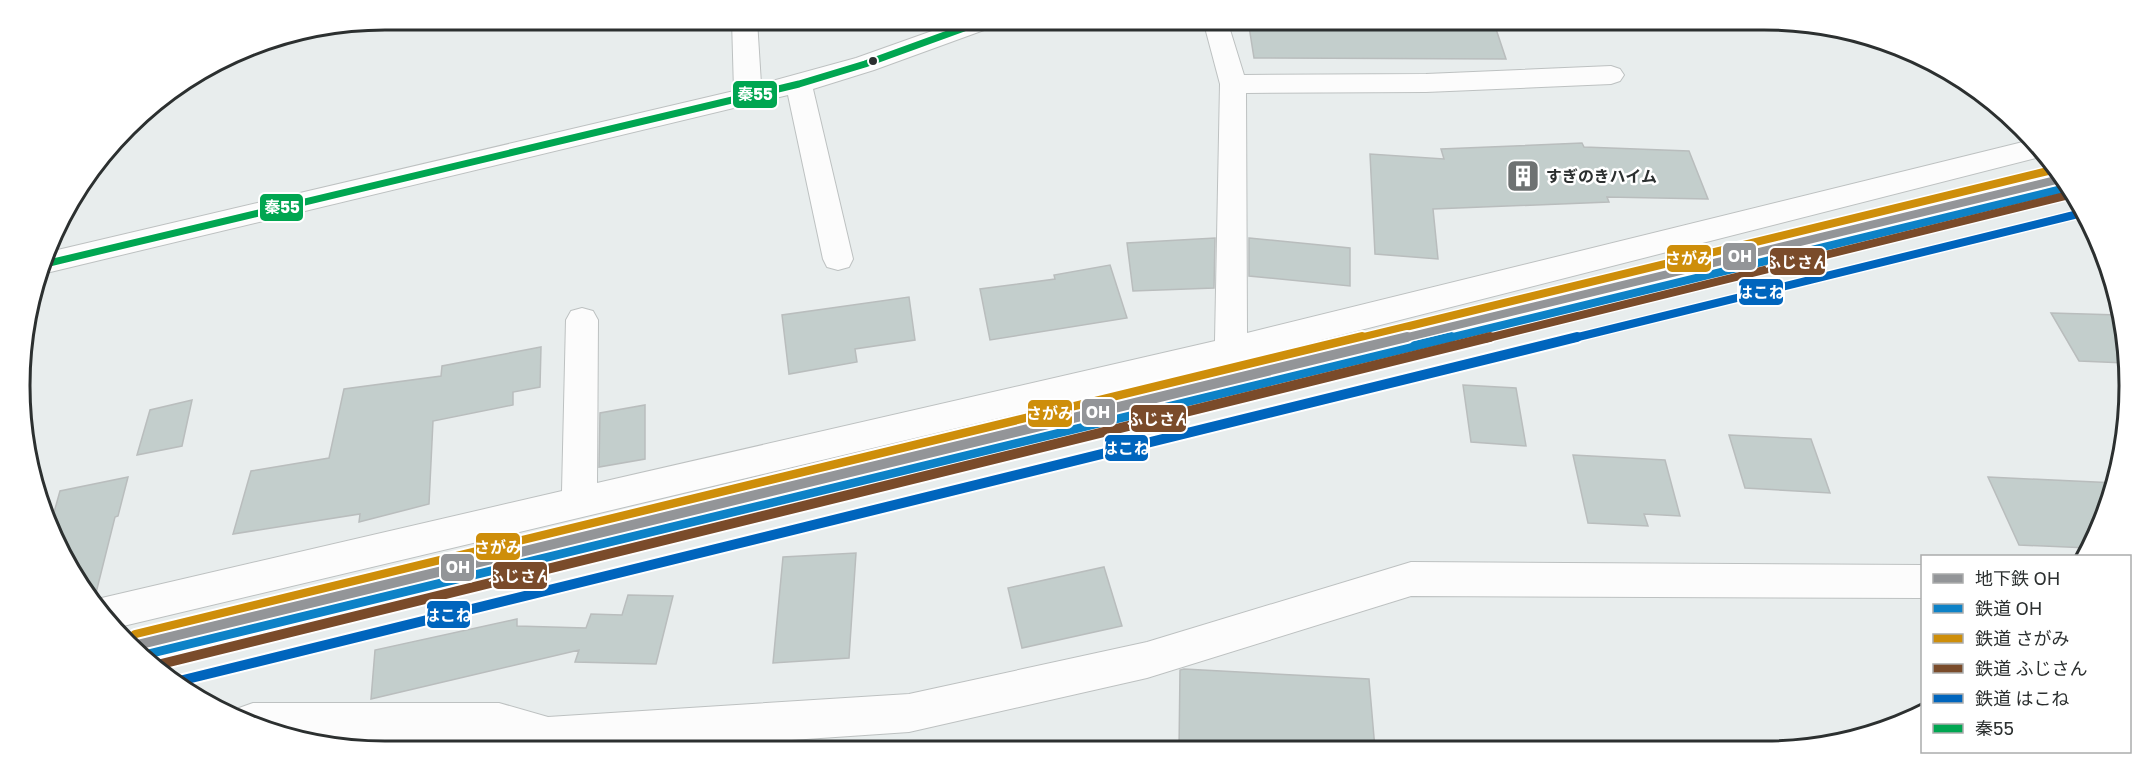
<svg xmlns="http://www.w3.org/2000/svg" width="2149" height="771" viewBox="0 0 2149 771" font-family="'Golos Text','Noto Sans JP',sans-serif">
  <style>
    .building { fill: #c3cecc; stroke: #b9bdbd; stroke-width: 1.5 }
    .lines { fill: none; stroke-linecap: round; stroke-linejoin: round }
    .minor-casing { stroke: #bdc1c1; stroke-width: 2 }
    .minor { fill: #fcfcfc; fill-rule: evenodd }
    .bus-1-casing { stroke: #fff; stroke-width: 10 }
    .bus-1 { stroke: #00a651; stroke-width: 7 }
    .rail-1-far1-casing { stroke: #fff; stroke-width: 11 }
    .rail-1-casing { stroke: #fff; stroke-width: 14 }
    .rail-2-far1-casing { stroke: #fff; stroke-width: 11 }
    .rail-2-casing { stroke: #fff; stroke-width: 14 }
    .rail-3-far1-casing { stroke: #fff; stroke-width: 11 }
    .rail-3-casing { stroke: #fff; stroke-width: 14 }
    .rail-4-far1-casing { stroke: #fff; stroke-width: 11 }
    .rail-4-casing { stroke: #fff; stroke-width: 14 }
    .rail-1-far1 { stroke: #0d82c7; stroke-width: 8 }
    .rail-1 { stroke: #0d82c7; stroke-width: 10 }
    .rail-2-far1 { stroke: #ce8e0a; stroke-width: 8 }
    .rail-2 { stroke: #ce8e0a; stroke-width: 10 }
    .rail-3-far1 { stroke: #7a4b2a; stroke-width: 8 }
    .rail-3 { stroke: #7a4b2a; stroke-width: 10 }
    .rail-4-far1 { stroke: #0065bd; stroke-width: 8 }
    .rail-4 { stroke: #0065bd; stroke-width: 10 }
    .metro-1-far1-casing { stroke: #fff; stroke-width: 11 }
    .metro-1-casing { stroke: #fff; stroke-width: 14 }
    .metro-1-far1 { stroke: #939598; stroke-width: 8 }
    .metro-1 { stroke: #939598; stroke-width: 10 }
    .bus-dot { fill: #2c3030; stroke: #fff; stroke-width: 2 }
    .labels { text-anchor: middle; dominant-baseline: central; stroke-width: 5; stroke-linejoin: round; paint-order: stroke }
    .poi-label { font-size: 16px; font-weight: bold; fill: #2c3030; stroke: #fff; text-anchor: start }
    .rim { fill: none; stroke: #2c3030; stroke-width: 3 }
    .line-badge { stroke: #fff; stroke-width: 2 }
    .badge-label { font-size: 16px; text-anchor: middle; font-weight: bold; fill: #fff }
  </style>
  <rect width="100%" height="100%" fill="#e8eded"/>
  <path class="building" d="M1248 20H1493L1506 59 1254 58Z
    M1582 143 1584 147 1689 151 1708 199 1607 197 1609 202 1433 209 1438 259 1375 254 1370 154 1444 159 1441 149Z
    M1215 238 1214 288 1133 291 1127 243Z
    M1249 238 1350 248V286L1249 276Z
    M1110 265 1127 318 990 340 980 289 1055 279 1054 275Z
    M909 297 915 340 855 349 857 362 789 374 782 315Z
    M2051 313 2119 315 2126 337 2125 363 2079 361Z
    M541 347 540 387 513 392V405L433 421 429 504 359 522 360 514 233 534 251 471 329 458 344 389 441 376 442 366Z
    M1463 385 1516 388 1526 446 1471 442Z
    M192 400 182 446 137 455 150 410Z
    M645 405V459L599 467 600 413Z
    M1729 435 1811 439 1830 493 1745 488Z
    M1573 455 1665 460 1680 516 1644 514 1648 526 1588 523Z
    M128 477 118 516 115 517 95 597 91 599 81 589 51 523 60 491Z
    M1988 477 2116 483 2089 548 2019 545Z
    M856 553 849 658 773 663 783 557Z
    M1104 567 1122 626 1022 648 1008 588Z
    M628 595 673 596 656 664 575 662 579 650 371 699 375 650 517 619V626L586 628 591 614 622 615Z
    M1184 669 1369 679 1375 749 1179 750 1180 670Z"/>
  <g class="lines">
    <defs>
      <path id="minor" d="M732 20H757L761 84 856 58 963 20H999L995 26 874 70 813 89 853 259 849 267 838 270 827 267 823 259 788 95 42 274 49 252 734 91Z
        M1203 20H1227L1244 75 1426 74 1611 66 1620 69 1624 75 1620 81 1611 84 1426 92 1246 93 1247 333 2027 141 2040 157 1231 363 119 627 93 600 562 491 566 320 571 311 582 308 593 311 598 320 597 483 1215 341 1220 84Z
        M1411 562 1922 565V598L1411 596 1147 678 909 732 632 751H530L499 741H308L291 739 236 714 239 708 253 703H499L548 717 909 694 1147 642Z"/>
    </defs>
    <use href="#minor" class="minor-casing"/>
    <use href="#minor" class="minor"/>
    <defs>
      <path id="bus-1" d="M45 264 799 84 865 64 986 20"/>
    </defs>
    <use href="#bus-1" class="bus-1-casing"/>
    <use href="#bus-1" class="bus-1"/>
    <defs>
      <path id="rail-1-far1" d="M1445 339 2062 189"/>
      <path id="rail-1" d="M146 654 1451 337"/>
      <path id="rail-2-far1" d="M1356 339 2052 170"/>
      <path id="rail-2" d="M135 635 1362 337"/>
      <path id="rail-3-far1" d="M1484 339 2073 194"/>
      <path id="rail-3" d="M157 665 1490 337"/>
      <path id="rail-4-far1" d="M1570 339 2078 214"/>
      <path id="rail-4" d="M175 682 1577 337"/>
    </defs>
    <use href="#rail-1-far1" class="rail-1-far1-casing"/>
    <use href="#rail-1" class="rail-1-casing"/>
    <use href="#rail-2-far1" class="rail-2-far1-casing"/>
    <use href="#rail-2" class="rail-2-casing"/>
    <use href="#rail-3-far1" class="rail-3-far1-casing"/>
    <use href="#rail-3" class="rail-3-casing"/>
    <use href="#rail-4-far1" class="rail-4-far1-casing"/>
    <use href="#rail-4" class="rail-4-casing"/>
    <use href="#rail-1-far1" class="rail-1-far1"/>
    <use href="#rail-1" class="rail-1"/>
    <use href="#rail-2-far1" class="rail-2-far1"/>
    <use href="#rail-2" class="rail-2"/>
    <use href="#rail-3-far1" class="rail-3-far1"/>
    <use href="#rail-3" class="rail-3"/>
    <use href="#rail-4-far1" class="rail-4-far1"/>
    <use href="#rail-4" class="rail-4"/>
    <defs>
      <path id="metro-1-far1" d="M1400 339 2060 179"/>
      <path id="metro-1" d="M137 645 1407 337"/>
    </defs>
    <use href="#metro-1-far1" class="metro-1-far1-casing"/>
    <use href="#metro-1" class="metro-1-casing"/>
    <use href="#metro-1-far1" class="metro-1-far1"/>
    <use href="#metro-1" class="metro-1"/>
  </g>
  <defs>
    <symbol id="building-square" viewBox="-11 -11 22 22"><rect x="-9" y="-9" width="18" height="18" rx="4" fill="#6e7272" stroke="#fff"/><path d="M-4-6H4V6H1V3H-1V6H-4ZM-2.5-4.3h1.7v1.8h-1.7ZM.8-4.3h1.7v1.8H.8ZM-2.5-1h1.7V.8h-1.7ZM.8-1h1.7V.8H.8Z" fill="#fff"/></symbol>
  </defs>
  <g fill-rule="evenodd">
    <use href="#building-square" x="1504" y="157" width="38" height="38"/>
  </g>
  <circle class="bus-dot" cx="873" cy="61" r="5"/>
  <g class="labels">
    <g class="poi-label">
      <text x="1546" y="176">すぎのきハイム</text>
    </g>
  </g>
  <path d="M0 0H2149V771H0ZM385 30H1764A355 355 0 0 1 2119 385V386A355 355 0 0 1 1764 741H385A355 355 0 0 1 30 386V385A355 355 0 0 1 385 30Z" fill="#fff" fill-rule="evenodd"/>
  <path class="rim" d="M385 30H1764A355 355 0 0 1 2119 385V386A355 355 0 0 1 1764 741H385A355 355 0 0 1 30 386V385A355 355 0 0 1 385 30Z"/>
  <g class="line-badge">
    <rect x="732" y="80" width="46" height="29" rx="6" fill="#00a651"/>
    <rect x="259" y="193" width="45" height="29" rx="6" fill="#00a651"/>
    <rect x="1722" y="242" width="35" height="29" rx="6" fill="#939598"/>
    <rect x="1666" y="244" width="46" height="29" rx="6" fill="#ce8e0a"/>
    <rect x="1769" y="247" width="57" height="29" rx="6" fill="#7a4b2a"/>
    <rect x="1738" y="278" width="46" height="28" rx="6" fill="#0065bd"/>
    <rect x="1081" y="398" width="35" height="28" rx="6" fill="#939598"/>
    <rect x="1027" y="399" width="46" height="29" rx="6" fill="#ce8e0a"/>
    <rect x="1130" y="404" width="57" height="29" rx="6" fill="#7a4b2a"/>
    <rect x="1104" y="434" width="45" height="28" rx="6" fill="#0065bd"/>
    <rect x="475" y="532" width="46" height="29" rx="6" fill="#ce8e0a"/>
    <rect x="440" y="553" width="35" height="29" rx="6" fill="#939598"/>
    <rect x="492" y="561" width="56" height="29" rx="6" fill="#7a4b2a"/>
    <rect x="426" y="600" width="45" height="29" rx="6" fill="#0065bd"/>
  </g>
  <g class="badge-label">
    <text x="755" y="100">秦55</text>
    <text x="282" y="213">秦55</text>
    <text x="1740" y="262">OH</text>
    <text x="1689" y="264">さがみ</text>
    <text x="1797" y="268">ふじさん</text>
    <text x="1761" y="298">はこね</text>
    <text x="1098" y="418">OH</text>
    <text x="1050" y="419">さがみ</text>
    <text x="1159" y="425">ふじさん</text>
    <text x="1126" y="454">はこね</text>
    <text x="498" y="553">さがみ</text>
    <text x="458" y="573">OH</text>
    <text x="520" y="582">ふじさん</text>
    <text x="448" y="621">はこね</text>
  </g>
  <rect x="1921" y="555" width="210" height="198" fill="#ffffff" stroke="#abacac" stroke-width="1.5"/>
  <rect x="1933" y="574" width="30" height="9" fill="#939598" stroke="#abacac" stroke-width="1.5"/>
  <text x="1975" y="585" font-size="18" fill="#2c3030">地下鉄 OH</text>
  <rect x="1933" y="604" width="30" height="9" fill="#0d82c7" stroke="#abacac" stroke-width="1.5"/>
  <text x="1975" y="615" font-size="18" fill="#2c3030">鉄道 OH</text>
  <rect x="1933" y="634" width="30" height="9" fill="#ce8e0a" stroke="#abacac" stroke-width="1.5"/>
  <text x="1975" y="645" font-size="18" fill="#2c3030">鉄道 さがみ</text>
  <rect x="1933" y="664" width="30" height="9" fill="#7a4b2a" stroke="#abacac" stroke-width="1.5"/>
  <text x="1975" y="675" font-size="18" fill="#2c3030">鉄道 ふじさん</text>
  <rect x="1933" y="694" width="30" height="9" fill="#0065bd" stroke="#abacac" stroke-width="1.5"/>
  <text x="1975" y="705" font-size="18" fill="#2c3030">鉄道 はこね</text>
  <rect x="1933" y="724" width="30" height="9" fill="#00a651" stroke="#abacac" stroke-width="1.5"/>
  <text x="1975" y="735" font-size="18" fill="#2c3030">秦55</text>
</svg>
